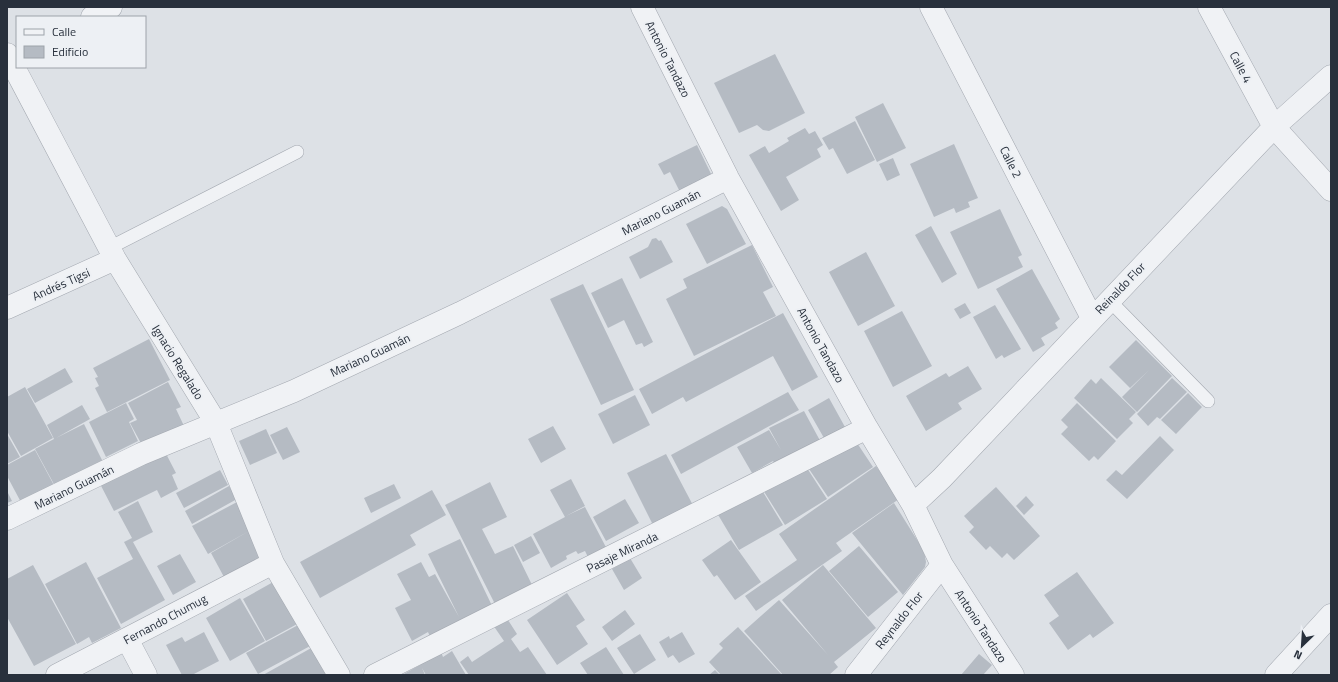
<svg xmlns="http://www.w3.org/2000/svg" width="1338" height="682" viewBox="0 0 1338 682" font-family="'Titillium Web',sans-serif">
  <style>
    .building { fill: #b5bbc3 }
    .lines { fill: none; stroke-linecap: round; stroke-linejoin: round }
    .service-casing { stroke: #a3a8b0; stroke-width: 14 }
    .minor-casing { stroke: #a3a8b0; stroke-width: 23 }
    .service { stroke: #f0f2f5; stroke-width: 13 }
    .minor { stroke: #f0f2f5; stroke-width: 22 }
    .labels { text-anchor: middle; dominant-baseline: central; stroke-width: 4; stroke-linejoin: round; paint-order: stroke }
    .street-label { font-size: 12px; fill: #28303c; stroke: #edf0f4 }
  </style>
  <rect width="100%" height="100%" fill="#dde1e6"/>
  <path class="building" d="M775 54 805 113 769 131 763 130 757 125 739 133 714 83Z
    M883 103 906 148 877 162 855 117Z
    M855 121 875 160 847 174 833 148 829 150 822 138Z
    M805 128 809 134 815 131 823 145 817 149 821 157 786 177 799 200 781 211 749 155 765 146 769 153 789 141 787 138Z
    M954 144 978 198 968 202 970 207 956 213 954 208 934 217 910 164Z
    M697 145 714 180 682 196 670 172 664 175 658 164Z
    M893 158 900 175 887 181 879 164Z
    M722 206 727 209 746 244 707 264 686 224Z
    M1000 209 1022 255 1018 257 1023 267 978 289 950 232Z
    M931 226 957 274 942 283 915 235Z
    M656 238 659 241 661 240 673 262 640 279 629 257 648 247 652 239Z
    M752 245 773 287 763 292 776 316 694 356 666 299 687 288 683 279Z
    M866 252 895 306 858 326 829 272Z
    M1032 269 1060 319 1055 323 1058 328 1041 338 1045 345 1033 352 996 289Z
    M622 278 653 342 644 347 642 343 636 345 624 320 608 328 591 293Z
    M583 284 634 390 601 405 550 299Z
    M965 303 971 313 960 319 954 309Z
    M995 305 1021 349 1004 358 1002 355 996 359 973 317Z
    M902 311 932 366 893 387 864 331Z
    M783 313 818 377 792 391 773 356 686 402 683 397 652 414 639 389Z
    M149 339 170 380 107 412 95 388 99 386 95 378 98 377 93 368Z
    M1136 340 1172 376 1137 412 1122 397 1149 370 1130 388 1109 367Z
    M968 366 982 389 958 403 962 409 926 431 906 396 946 373 949 377Z
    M65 368 73 382 35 403 27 389Z
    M1101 378 1136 412 1129 419 1133 423 1117 439 1074 398 1091 379 1096 384Z
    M1172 378 1187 392 1160 419 1157 417 1148 426 1137 414Z
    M168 382 181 407 176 409 184 426 143 447 130 423 137 420 128 403Z
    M25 387 53 438 21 456 7 431V397Z
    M788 392 799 410 681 474 671 455Z
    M1188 393 1202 407 1176 434 1161 420Z
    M635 395 650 425 613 444 598 414Z
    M829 398 845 427 824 438 808 410Z
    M126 403 134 419 129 422 138 441 106 457 89 422Z
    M1077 403 1116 441 1098 460 1094 456 1089 461 1061 434 1068 427 1061 420Z
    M82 405 90 419 56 438 84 424 104 464 56 488 35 449 54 439 47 425Z
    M804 411 824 448 775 464 773 461 752 473 737 447 769 430 781 450 769 428Z
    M553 426 566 449 541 463 528 439Z
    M287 427 300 452 283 460 270 435Z
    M266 429 277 453 250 465 239 441Z
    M7 434 20 457 7 464Z
    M1160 436 1174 450 1127 499 1106 480 1116 470 1122 475Z
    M853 437 873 467 828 497 807 466Z
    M162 446 176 473 172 475 178 489 161 498 157 490 114 511 97 478Z
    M35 450 56 489 23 506 7 476V465Z
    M666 454 696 511 656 531 627 473Z
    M805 465 827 499 785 525 763 490Z
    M876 466 899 499 836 543 842 551 756 611 745 596 797 560 779 534Z
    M220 470 228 485 184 508 176 493Z
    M571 479 585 506 566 516 585 507 609 553 591 563 585 551 578 554 576 551 566 556 567 559 551 568 533 534 565 517 550 490Z
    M490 482 507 517 482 529 495 554 513 546 535 591 498 610 445 505Z
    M394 484 401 498 371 513 364 498Z
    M229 486 237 499 192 524 185 511Z
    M760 487 783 525 739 550 717 513Z
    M996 487 1040 536 1014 560 1007 553 1002 558 990 546 986 550 969 532 974 527 964 516Z
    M432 490 446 515 410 535 416 545 320 598 300 562Z
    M7 491 12 501 7 503Z
    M1026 496 1034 505 1024 515 1016 506Z
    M625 499 639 523 606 541 593 517Z
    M138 501 153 532 133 542 165 600 121 624 97 578 133 559 124 542 132 538 118 512Z
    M237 502 262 559 224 577 211 553 249 531 208 554 192 526Z
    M894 503 924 551 926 562 925 567 903 595 852 533Z
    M531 536 540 553 523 562 514 545Z
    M460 539 495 612 431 639 428 632 412 641 395 608 411 600 397 574 421 562 429 577 435 574 459 617 428 554Z
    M731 540 761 582 735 600 717 575 714 577 702 560Z
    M859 546 898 592 868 617 829 571Z
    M180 554 196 582 173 595 157 566Z
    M630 558 642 578 624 590 612 569Z
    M86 562 121 628 92 643 89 637 77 644 45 584Z
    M33 565 76 644 34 666 7 617V579Z
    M823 565 876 628 834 662 838 667 829 675H783L744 631 779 600 828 655 782 600Z
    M1077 572 1114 623 1093 638 1090 634 1068 650 1049 623 1059 616 1044 595Z
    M275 581 299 623 266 641 243 599Z
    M567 593 585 620 576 626 588 644 557 665 527 620Z
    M240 598 265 641 230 661 206 618Z
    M625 610 635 624 612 641 602 627Z
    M506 617 517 634 511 639 520 652 528 647 547 675H469L460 662 468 656 472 662 504 641 493 625Z
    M300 624 312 645 258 674 246 653Z
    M738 627 782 675H721L709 662 723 648 719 644Z
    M204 632 219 661 192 675H182L166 645 182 637 185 642Z
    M682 632 695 654 679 663 673 655 668 658 659 642 669 636 670 639Z
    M640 634 656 660 634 674 617 648Z
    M313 647 330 675H263Z
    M606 647 624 675H588L580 663Z
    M452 651 466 675H426L422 668 425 675H402L420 665 419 662 441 652 443 657Z
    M979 654 992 665 983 675H961Z
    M715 670 720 675H709Z"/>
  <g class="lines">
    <defs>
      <path id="service" d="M109 248 297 152
        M1109 300 1208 401"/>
      <path id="minor" d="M642 7 728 178 867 428 913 505 942 565 1013 675
        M931 7 1092 318
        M1209 7 1274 127 1331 190
        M92 17 111 7
        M7 54 115 259 216 423 273 563 339 675
        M7 308 115 259
        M913 505 942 478 1274 127 1331 76
        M7 519 141 454 294 391 460 313 728 178
        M127 639 146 675
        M57 675 273 563
        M375 675 867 428
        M856 675 942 565
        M1276 675 1331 615"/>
    </defs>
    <use href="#service" class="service-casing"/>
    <use href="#minor" class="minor-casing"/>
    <use href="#service" class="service"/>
    <use href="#minor" class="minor"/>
  </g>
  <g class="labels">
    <g class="street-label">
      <text transform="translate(668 59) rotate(63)">Antonio Tandazo</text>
      <text transform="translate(1241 67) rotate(62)">Calle 4</text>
      <text transform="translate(1011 162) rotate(63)">Calle 2</text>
      <text transform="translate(661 212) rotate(-27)">Mariano Guamán</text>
      <text transform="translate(61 284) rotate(-24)">Andrés Tigsi</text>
      <text transform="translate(1120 288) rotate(-46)">Reinaldo Flor</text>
      <text transform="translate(821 345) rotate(61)">Antonio Tandazo</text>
      <text transform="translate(370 355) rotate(-25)">Mariano Guamán</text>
      <text transform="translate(178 362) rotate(58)">Ignacio Regalado</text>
      <text transform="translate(74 487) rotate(-26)">Mariano Guamán</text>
      <text transform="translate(622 552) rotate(-26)">Pasaje Miranda</text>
      <text transform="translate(165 619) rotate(-28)">Fernando Chumug</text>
      <text transform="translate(899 620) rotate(-52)">Reynaldo Flor</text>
      <text transform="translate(981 626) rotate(57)">Antonio Tandazo</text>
    </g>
  </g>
  <rect width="1338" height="682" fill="none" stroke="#28303c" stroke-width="16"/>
  <rect x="16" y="16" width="130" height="52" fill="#edf0f4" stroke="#9ea3aa"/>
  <rect x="24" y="29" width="20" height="6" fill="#f0f2f5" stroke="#9ea3aa"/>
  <text x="52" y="36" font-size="12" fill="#28303c">Calle</text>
  <rect x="24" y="46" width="20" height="12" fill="#b5bbc3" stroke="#9ea3aa"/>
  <text x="52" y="56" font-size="12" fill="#28303c">Edificio</text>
  <g transform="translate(1302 646) rotate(205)" stroke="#edf0f4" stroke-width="3" paint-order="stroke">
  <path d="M0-3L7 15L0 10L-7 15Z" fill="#28303c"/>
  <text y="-6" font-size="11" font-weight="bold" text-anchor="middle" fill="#28303c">N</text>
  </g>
</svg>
